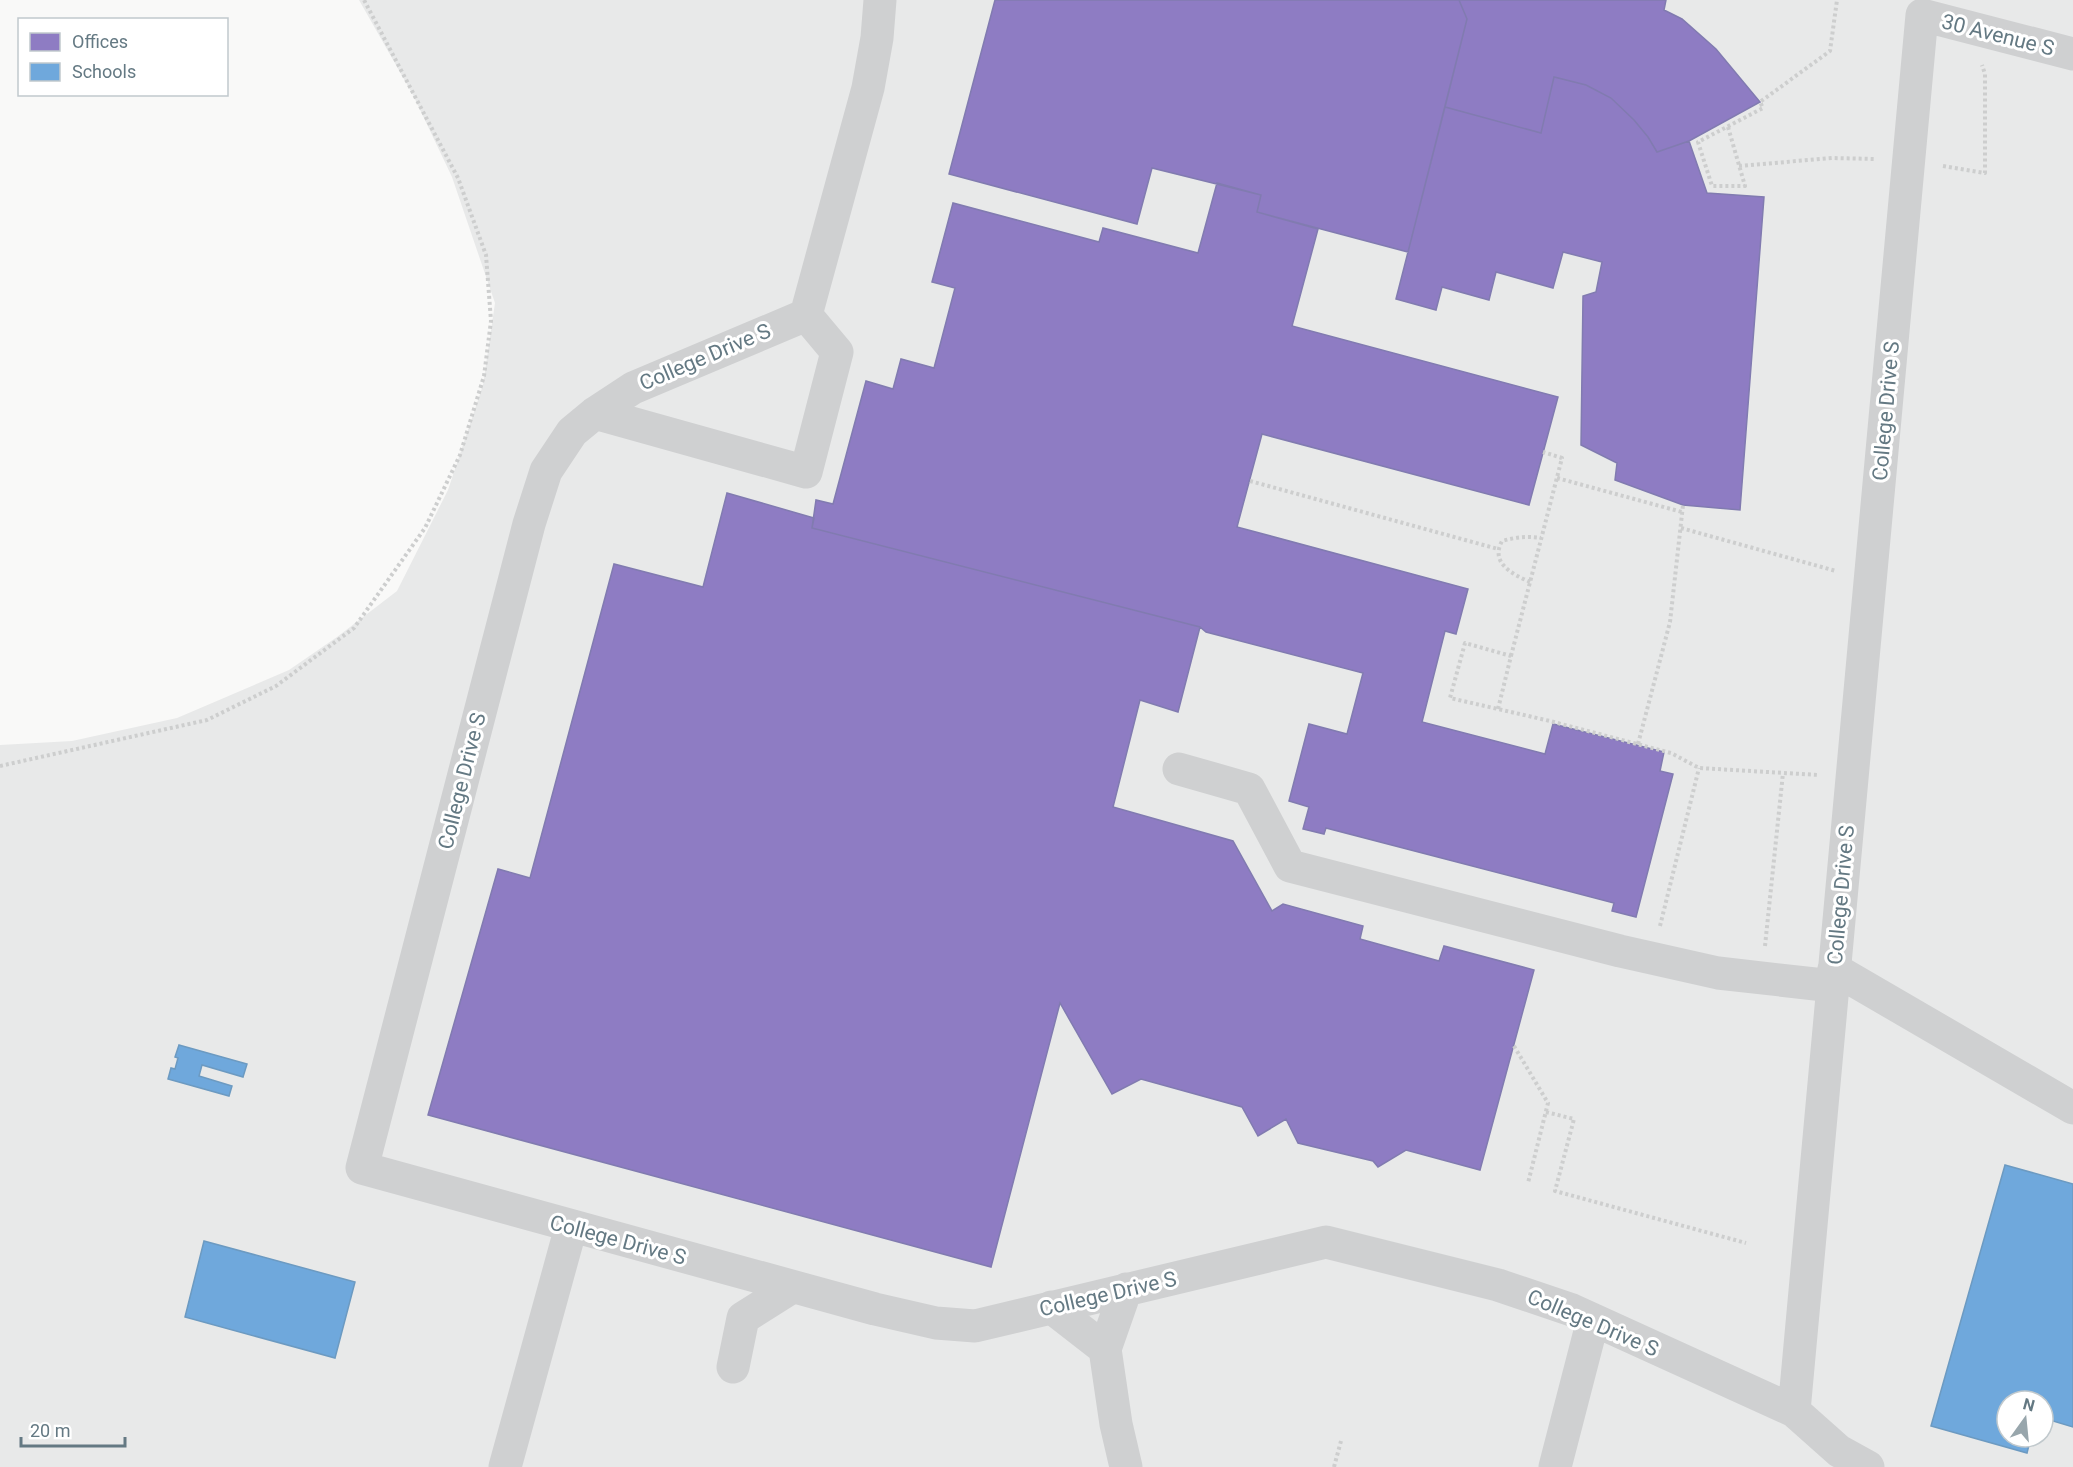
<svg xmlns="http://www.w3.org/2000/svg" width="2073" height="1467" viewBox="0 0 2073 1467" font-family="Roboto,sans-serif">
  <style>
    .built { fill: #e8e9e9; fill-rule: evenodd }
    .offices { fill: #8e7cc3; stroke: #817bb0; stroke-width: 1.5 }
    .schools { fill: #6fa8dc; stroke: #6c9ac1; stroke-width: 1.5 }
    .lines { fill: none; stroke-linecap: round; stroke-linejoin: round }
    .path { stroke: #cdcece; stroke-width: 4; stroke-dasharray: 3 3; stroke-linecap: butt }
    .minor { stroke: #cfd0d1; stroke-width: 33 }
    .labels { text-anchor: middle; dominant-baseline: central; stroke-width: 6; stroke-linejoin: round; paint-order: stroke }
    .street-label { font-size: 21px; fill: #647983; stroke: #fff }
  </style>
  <rect width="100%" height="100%" fill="#f9f9f8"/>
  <path class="built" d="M359 0H2073V1467H0V745L72 741 177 718 289 670 337 637 397 591 448 490 483 385 495 303 452 177 413 95ZM2007 1401H2043V1437H2007Z"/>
  <path class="offices" d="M995 0H1459L1467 19 1408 252 1257 212 1261 195 1152 168 1137 224 949 174Z
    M1459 0H1666L1664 10 1682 19 1716 49 1760 102 1689 141 1657 152 1648 137 1634 120 1611 98 1586 85 1554 77 1541 133 1445 107 1467 19Z
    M1554 77 1586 85 1611 98 1634 120 1648 137 1657 152 1689 141 1707 193 1764 197 1740 510 1683 505 1615 480 1617 463 1581 445 1583 296 1596 292 1602 262 1563 252 1553 288 1496 272 1489 300 1442 287 1436 310 1396 299 1445 107 1541 133Z
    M1217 183 1261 195 1257 212 1318 229 1292 326 1558 397 1529 505 1262 434 1237 527 1468 589 1456 634 1445 631 1422 722 1545 754 1553 724 1664 752 1660 771 1673 774 1636 917 1612 911 1614 903 1326 828 1324 834 1303 829 1309 807 1289 801 1309 724 1347 734 1363 673 1206 632 1200 627 812 528 816 500 833 504 866 381 893 389 901 359 934 368 955 288 932 282 953 203 1099 242 1103 228 1198 253Z
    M727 493 814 518 812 528 1200 627 1178 712 1140 700 1113 807 1233 841 1272 911 1283 904 1363 926 1360 939 1439 961 1444 946 1534 970 1480 1170 1406 1150 1378 1167 1373 1161 1298 1143 1286 1119 1258 1136 1242 1107 1141 1079 1112 1094 1060 1003 991 1267 428 1115 498 869 530 878 614 564 703 587Z"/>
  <path class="schools" d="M179 1045 247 1064 243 1077 202 1065 199 1076 232 1086 229 1096 168 1079 171 1068 175 1069 178 1058 175 1057Z
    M2005 1165 2073 1184V1427L2043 1418V1401H2007V1437H2031L2027 1453 1931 1426Z
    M204 1241 355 1282 335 1358 185 1317Z"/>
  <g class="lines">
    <path class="path" d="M1728 127 1745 186H1712L1698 142 1763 108 1760 102 1830 51 1837 0
      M1739 166 1832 158 1876 159
      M1943 166 1985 173V74L1982 65
      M1557 478 1682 512
      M1250 481 1498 549
      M1681 528 1836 571
      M1530 582C1512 574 1490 563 1502 541 1516 537 1527 536 1541 538
      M1511 656 1562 458 1543 452
      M1498 709 1511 656 1465 643 1450 698 1550 721 1671 753 1699 768 1819 775
      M1638 744 1670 622 1683 505
      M0 766 207 720 276 686 354 628 425 528 460 455 484 376 491 321 486 255 458 178 364 0
      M1660 926 1699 768
      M1765 946 1783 773
      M1514 1046 1548 1103 1528 1183
      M1546 1112 1574 1119 1555 1191 1746 1243
      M1334 1467 1341 1441"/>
    <path class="minor" d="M880 0 877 38 868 88 806 315 633 388 595 413 572 432 546 471 529 524 491 670 362 1168 875 1309 936 1323 975 1326 1326 1242 1498 1285 1572 1310 1794 1411 1839 1451 1868 1467
      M595 413 806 472 837 352 806 315
      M1179 769 1249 789 1290 866 1620 951 1718 973 1833 986
      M1834 969 2073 1108
      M1126 1289 1105 1349 1116 1424 1126 1467
      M1051 1307 1105 1349
      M733 1367 743 1318 792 1287
      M1794 1411 1922 15 2073 54
      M505 1467 571 1227
      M1555 1467 1593 1320"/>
  </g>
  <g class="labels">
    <g class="street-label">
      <text transform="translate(1998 35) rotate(14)">30 Avenue S</text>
      <text transform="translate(705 357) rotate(-23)">College Drive S</text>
      <text transform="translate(1886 411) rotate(-85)">College Drive S</text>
      <text transform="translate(462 781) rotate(-76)">College Drive S</text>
      <text transform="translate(1841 895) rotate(-85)">College Drive S</text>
      <text transform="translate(618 1240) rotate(15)">College Drive S</text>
      <text transform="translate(1108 1294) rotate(-13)">College Drive S</text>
      <text transform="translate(1593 1323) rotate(23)">College Drive S</text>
    </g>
  </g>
  <rect x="18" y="18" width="210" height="78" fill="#ffffff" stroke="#c1c9cd" stroke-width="1.5"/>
  <rect x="30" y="33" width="30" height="18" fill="#8e7cc3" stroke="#c1c9cd" stroke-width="1.5"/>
  <text x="72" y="48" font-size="18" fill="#647983">Offices</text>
  <rect x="30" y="63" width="30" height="18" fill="#6fa8dc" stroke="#c1c9cd" stroke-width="1.5"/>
  <text x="72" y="78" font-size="18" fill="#647983">Schools</text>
  <g transform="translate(2025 1419) rotate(15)"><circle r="28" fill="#ffffff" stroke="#c1c9cd" stroke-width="1.5"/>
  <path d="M0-4.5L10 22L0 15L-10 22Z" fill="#98a6ac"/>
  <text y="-9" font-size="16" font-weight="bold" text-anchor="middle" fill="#647983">N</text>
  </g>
  <path d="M21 1437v9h104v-9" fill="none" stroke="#647983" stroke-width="3"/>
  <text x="30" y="1437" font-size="18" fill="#647983" stroke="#ffffff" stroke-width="4.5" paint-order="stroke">20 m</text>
</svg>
